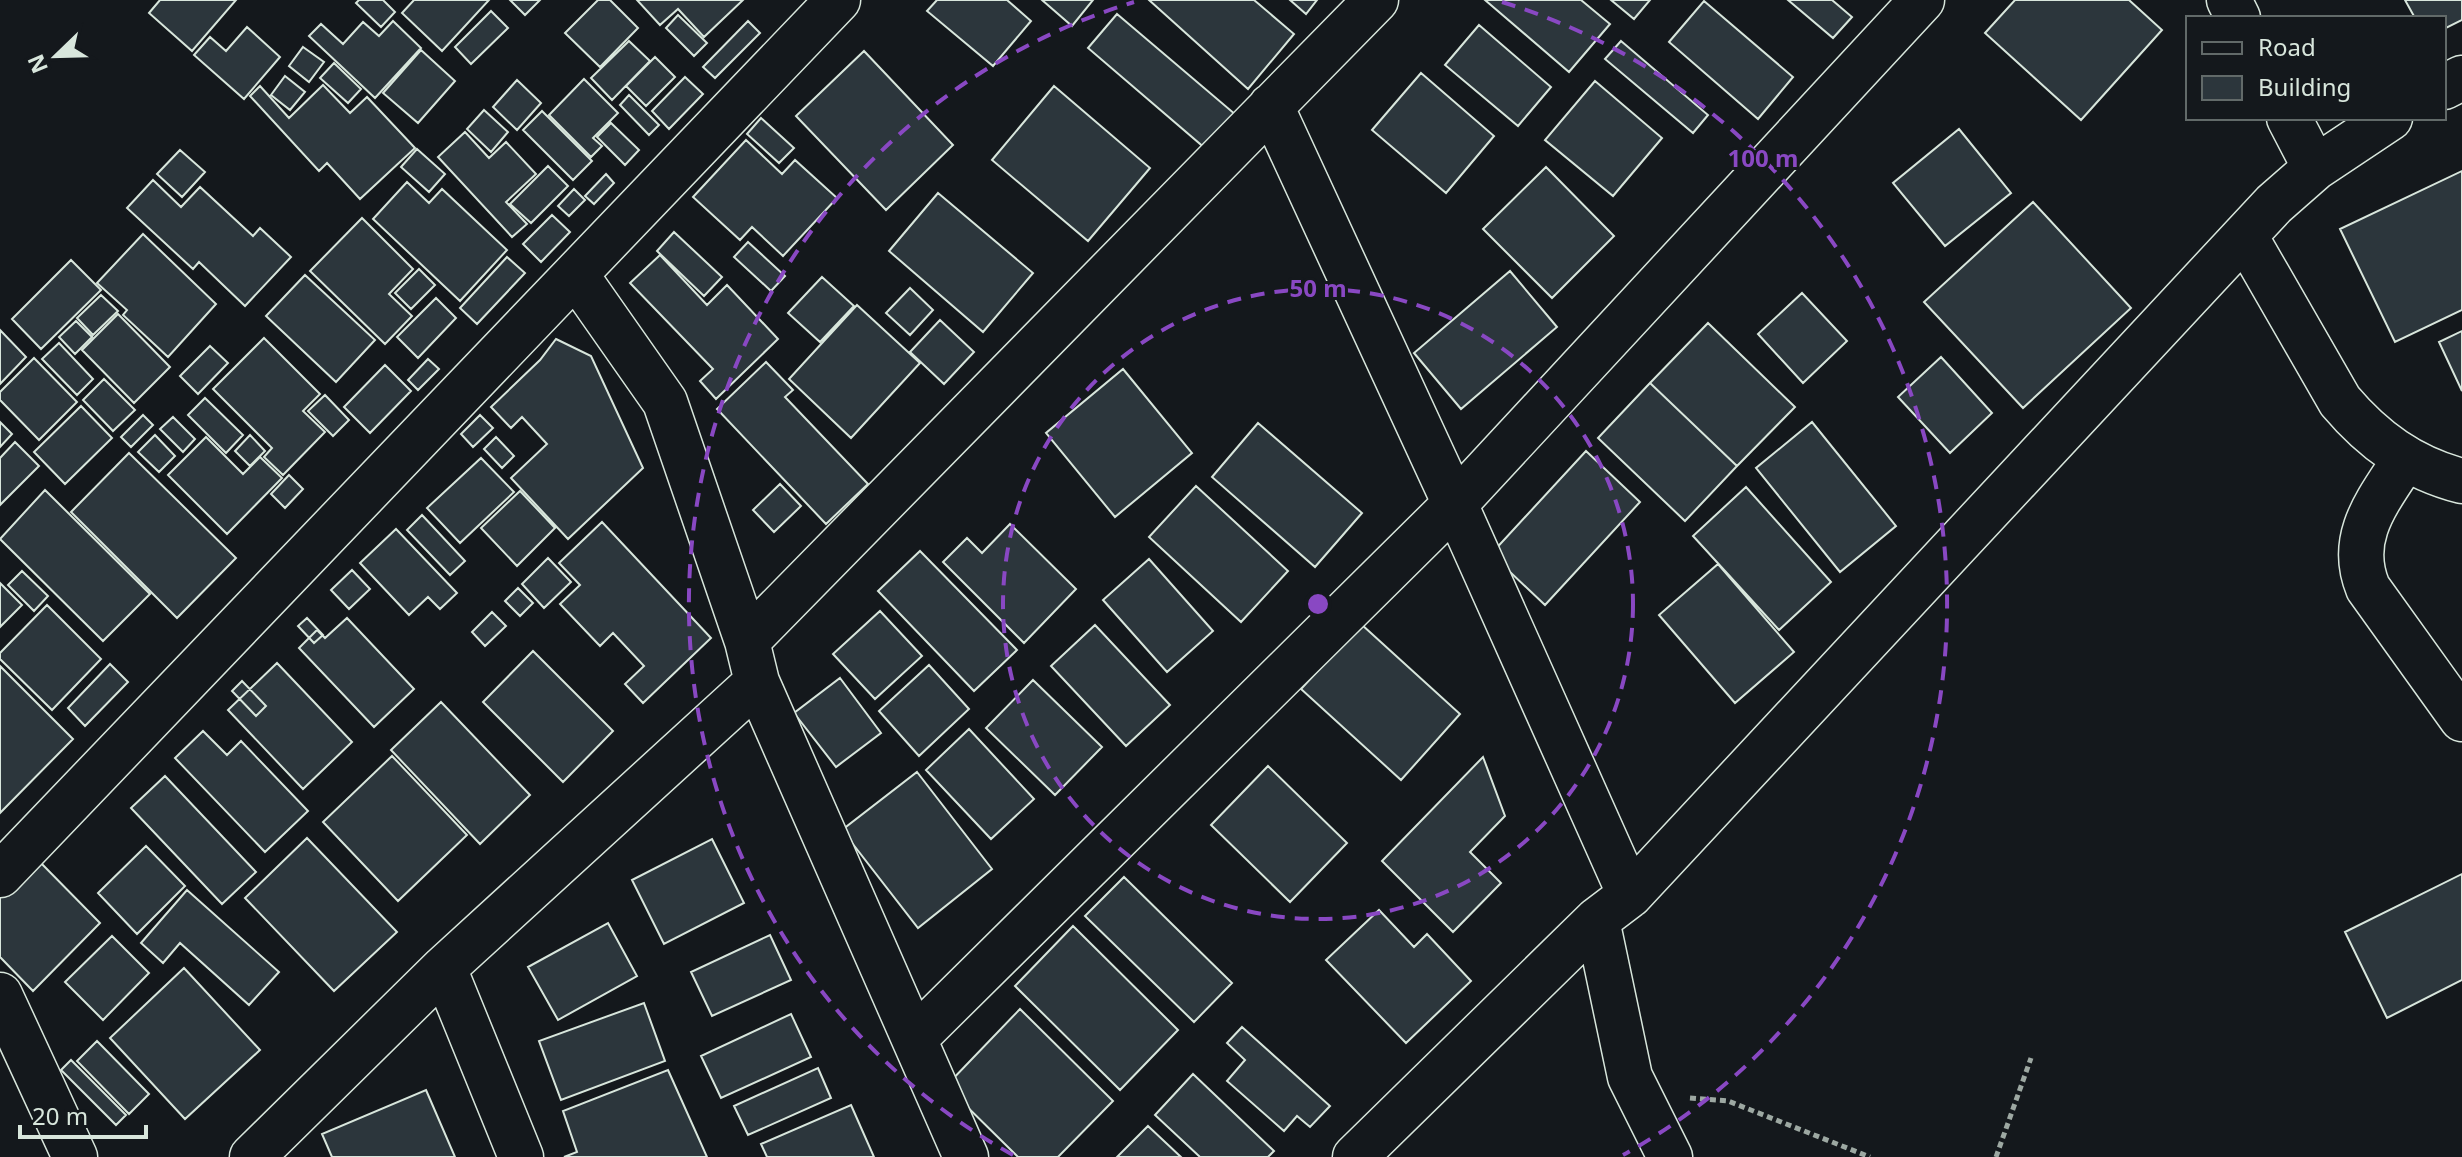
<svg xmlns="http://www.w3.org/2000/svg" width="2462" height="1157" viewBox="0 0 2462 1157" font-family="'Noto Sans',sans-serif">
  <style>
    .building { fill: #2c363c; stroke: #d8e6dc; stroke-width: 2 }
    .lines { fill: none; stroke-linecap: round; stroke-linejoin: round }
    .minor-casing { stroke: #d8e6dc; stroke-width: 47 }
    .path { stroke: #9da8a2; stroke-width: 5; stroke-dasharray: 6 4; stroke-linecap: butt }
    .minor { stroke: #14181c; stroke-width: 44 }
    .ring { fill: none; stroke: #8948c3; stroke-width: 4; stroke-dasharray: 14 10 }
    .centre { fill: #8948c3; stroke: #14181c; stroke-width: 4 }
    .ring-label { font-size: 24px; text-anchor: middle; font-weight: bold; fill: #8948c3; stroke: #14181c; stroke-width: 6; stroke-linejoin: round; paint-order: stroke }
  </style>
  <rect width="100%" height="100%" fill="#14181c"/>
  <path class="building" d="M160 0H236L192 51 149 13Z
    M359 0H383L395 12 381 27 356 3Z
    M414 0H489L442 51 402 13Z
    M510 0H540L525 15Z
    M598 0H610L638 28 600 67 565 33Z
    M637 0H743L704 37 678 9 660 25Z
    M937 0H1007L1031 21 993 66 927 11Z
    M1042 0H1093L1072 26Z
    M1149 0H1254L1294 34 1248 89Z
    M1290 0H1317L1306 14Z
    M1485 0H1581L1610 24 1569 72Z
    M1611 0H1650L1634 19Z
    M1788 0H1832L1852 17 1833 38Z
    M2015 0H2129L2162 30 2081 120 1985 33Z
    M2405 0H2462V20L2444 29V18H2415Z
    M1704 1 1793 77 1758 119 1669 42Z
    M491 11 508 28 471 64 455 47Z
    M1117 14 1236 115 1206 149 1088 48Z
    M678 15 707 43 694 56 666 28Z
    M393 21 421 48 375 98 309 36 321 24 343 44 363 22 379 36Z
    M748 21 760 33 715 78 703 67Z
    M1479 25 1551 87 1518 126 1445 65Z
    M247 27 280 57 244 99 194 55 210 37 226 51Z
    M629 41 650 61 612 100 591 78Z
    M1621 41 1708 115 1693 133 1605 59Z
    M303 47 324 62 309 82 289 66Z
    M421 50 455 81 418 123 383 93Z
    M864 51 953 145 886 210 796 116Z
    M655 57 675 77 646 106 626 86Z
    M334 63 361 89 348 103 320 78Z
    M1421 73 1494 136 1446 193 1372 130Z
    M285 76 305 92 290 110 271 95Z
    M685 77 703 94 669 129 652 111Z
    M584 79 618 113 593 138 602 146 591 157 549 115Z
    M517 80 541 103 517 130 493 107Z
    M1595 81 1662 138 1613 196 1545 140Z
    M323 85 350 113 367 97 415 148 360 199 327 163 319 171 250 96 260 86 289 118Z
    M1054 86 1150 168 1088 241 992 160Z
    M629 95 659 125 649 135 620 105Z
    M484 110 508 132 491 152 467 129Z
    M542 111 592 161 573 180 523 130Z
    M761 118 794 148 779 163 747 134Z
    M611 123 639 150 625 165 597 137Z
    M1959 129 2011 193 1945 246 1893 183Z
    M465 132 489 158 506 142 536 174 506 202 527 224 512 237 438 157Z
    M746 140 782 174 795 160 837 198 783 256 752 227 740 240 693 197Z
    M417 149 445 174 429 192 401 167Z
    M180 150 205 172 182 197 157 174Z
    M548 166 568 186 531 223 510 204Z
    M1546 167 1614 236 1552 298 1483 229Z
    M2462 171V310L2395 342 2340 229Z
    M606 174 614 183 594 204 585 196Z
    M153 180 181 207 200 187 253 236 260 228 291 257 245 306 199 262 193 269 127 208Z
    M407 182 429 203 442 189 507 250 460 301 373 219Z
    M574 189 585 200 569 216 558 206Z
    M938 193 1033 273 983 332 889 251Z
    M2033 202 2131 308 2023 408 1924 302Z
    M552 215 570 232 541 262 523 244Z
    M362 218 413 269 389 294 412 316 385 344 310 271Z
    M674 232 722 277 704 296 657 251Z
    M143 234 216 304 168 357 123 315 127 310 97 283Z
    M748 242 785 276 771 291 734 257Z
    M660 255 707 305 727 285 778 339 716 399 700 381 713 369 630 283Z
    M507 257 525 273 477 324 460 308Z
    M71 260 101 290 41 349 12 319Z
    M419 269 435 285 411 309 395 293Z
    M1510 271 1557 327 1461 409 1414 353Z
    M305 275 375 340 336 382 266 316Z
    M822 277 854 306 820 342 788 313Z
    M910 288 933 310 910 335 886 313Z
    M1802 293 1847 341 1803 383 1758 334Z
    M101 295 118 311 93 335 77 318Z
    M436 298 456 318 418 358 397 337Z
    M857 305 920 363 851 438 789 379Z
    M118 314 170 367 134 403 82 350Z
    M940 320 974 352 944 384 910 352Z
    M76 321 92 337 75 354 59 337Z
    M1708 323 1795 407 1737 466 1650 383Z
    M0 330 26 357 0 384Z
    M2462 331V391L2439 342Z
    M264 338 320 394 303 411 325 432 283 475 264 457 272 448 213 389Z
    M556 339 591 356 643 468 568 539 511 478 547 444 522 417 511 428 491 407 540 360Z
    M59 343 93 379 77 395 42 359Z
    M210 346 228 363 198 394 180 376Z
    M1941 357 1992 413 1950 453 1898 397Z
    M34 358 77 402 39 440 0 400V392Z
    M428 359 439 369 418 390 408 380Z
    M766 362 793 390 785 397 868 484 826 524 717 409Z
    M385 365 411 391 370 433 344 407Z
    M1123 369 1192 453 1115 517 1046 433Z
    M104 379 135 410 113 431 83 400Z
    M1650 383 1737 466 1685 521 1598 438Z
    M325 395 349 420 333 436 308 411Z
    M205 398 243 435 226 453 188 415Z
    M81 406 112 438 65 484 34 452Z
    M143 415 153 425 131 447 121 437Z
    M480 415 493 428 473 447 461 434Z
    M173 417 195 439 183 452 160 429Z
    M0 422 12 434 0 447Z
    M1812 422 1896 526 1840 572 1756 468Z
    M1258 423 1362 513 1315 567 1212 477Z
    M155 435 175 456 159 472 138 452Z
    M250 435 265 451 250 466 235 451Z
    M206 437 243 474 260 457 282 478 227 534 168 475Z
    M496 437 514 456 502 468 484 449Z
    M15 442 39 466 0 505V458Z
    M1586 451 1640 502 1545 605 1491 554Z
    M129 453 236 558 177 618 71 512Z
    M481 458 514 492 460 543 427 508Z
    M289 475 303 489 285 508 271 494Z
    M780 484 801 506 774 532 753 510Z
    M1196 486 1288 571 1241 622 1149 537Z
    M1746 487 1831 582 1779 630 1693 536Z
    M45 490 150 594 103 641 0 539Z
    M520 491 555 528 517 566 481 528Z
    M422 515 465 561 450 575 407 530Z
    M602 522 711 638 643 703 625 684 644 666 613 633 600 646 560 604 580 585 559 563Z
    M1010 524 1076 589 1024 643 943 562 967 538 982 553Z
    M396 529 457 593 440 609 428 597 409 615 360 563Z
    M920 551 1017 650 974 691 878 591Z
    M548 558 571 582 544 608 522 584Z
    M1149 559 1213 631 1167 672 1103 600Z
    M1718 564 1794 652 1735 703 1659 615Z
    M352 570 370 589 349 609 331 590Z
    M22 571 48 596 34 611 8 585Z
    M0 583 22 605 0 627Z
    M518 588 533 603 520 616 505 601Z
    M47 605 101 659 52 710 0 659V653Z
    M880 611 922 656 875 699 833 654Z
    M492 612 506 626 485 646 472 632Z
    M307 618 323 635 314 643 298 626Z
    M347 618 414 689 374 727 299 648 317 630 325 638Z
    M1361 624 1460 714 1401 780 1301 689Z
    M1095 625 1170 705 1126 746 1051 666Z
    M533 651 613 731 563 782 483 702Z
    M277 663 352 742 303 789 228 710Z
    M110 664 128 682 85 726 68 708Z
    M929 665 969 709 919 756 879 711Z
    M0 666 73 739 0 813Z
    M840 678 881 733 836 767 794 713Z
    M1033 680 1102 747 1055 795 986 728Z
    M242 681 266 706 256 716 232 691Z
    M441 702 530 795 480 844 391 750Z
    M969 729 1034 799 991 839 926 770Z
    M203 731 227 755 241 741 308 811 265 852 175 758Z
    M392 756 467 835 398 901 323 822Z
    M1483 757 1505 816 1470 852 1501 883 1453 932 1382 861Z
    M1268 766 1347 843 1290 902 1211 825Z
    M917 772 992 869 918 928 842 830Z
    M165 776 256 872 222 904 131 808Z
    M307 838 397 932 334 991 245 898Z
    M712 839 744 903 664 944 632 880Z
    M146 846 185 886 137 934 98 893Z
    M36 858 100 923 33 991 0 957V895Z
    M2462 874V980L2387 1018 2345 932Z
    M1124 877 1232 983 1194 1022 1085 916Z
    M187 890 279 972 249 1005 180 943 163 963 141 943Z
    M1379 910 1414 947 1427 934 1471 981 1406 1043 1326 960Z
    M608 923 637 976 558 1020 528 967Z
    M1073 926 1178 1030 1120 1090 1015 986Z
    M770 935 791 980 712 1016 691 972Z
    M112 936 149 973 103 1020 65 982Z
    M184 968 260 1050 185 1119 110 1038Z
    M644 1003 665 1061 561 1100 539 1041Z
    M1020 1009 1113 1101 1058 1157H1018L946 1086Z
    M791 1014 811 1057 721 1098 701 1056Z
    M1242 1027 1330 1106 1310 1127 1297 1116 1284 1131 1227 1081 1245 1060 1227 1043Z
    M97 1041 149 1094 129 1114 77 1061Z
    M71 1060 126 1115 116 1125 61 1070Z
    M818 1068 831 1098 748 1135 734 1106Z
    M668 1070 707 1157H564L577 1152 563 1111Z
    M1193 1074 1274 1151 1268 1157H1200L1155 1115Z
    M426 1090 455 1157H332L322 1134Z
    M851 1105 874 1157H767L761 1144Z
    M1148 1126 1181 1157H1117Z"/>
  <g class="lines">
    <defs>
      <path id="minor" d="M2229 0 2238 18
        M2444 87 2462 78
        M1271 106 1455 504 1630 895
        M2289 118 2315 168
        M2245 236 2340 401C2373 440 2411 468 2462 481
        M576 275 665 402 747 641 757 682 966 1157
        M2405 459C2378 501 2347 537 2368 588L2462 719
        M747 641 1376 0
        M0 875 838 0
        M1597 920 1630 1077 1670 1157
        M444 968 521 1157
        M0 995 75 1157
        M914 1039 1455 504 1922 0
        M252 1157 444 968 757 682
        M1355 1157 1597 920 1630 895 2274 204 2315 168 2390 118"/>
    </defs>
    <use href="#minor" class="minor-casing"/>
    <path class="path" d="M1690 1098 1728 1101 1870 1157
      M1996 1157 2031 1058"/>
    <use href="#minor" class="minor"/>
  </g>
  <g class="ring">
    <circle cx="1318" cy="604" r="315"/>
    <path d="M1013 1155A630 630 0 0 1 1134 2M1502 2A630 630 0 0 1 1623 1155"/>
  </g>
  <circle cx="1318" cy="604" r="12" class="centre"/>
  <g class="ring-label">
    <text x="1763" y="167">100 m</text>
    <text x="1318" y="297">50 m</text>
  </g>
  <rect x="2186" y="16" width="260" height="104" fill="#14181c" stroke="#626a69" stroke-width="2"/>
  <rect x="2202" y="42" width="40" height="12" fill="#14181c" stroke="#626a69" stroke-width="2"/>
  <text x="2258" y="56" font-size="24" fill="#d8e6dc">Road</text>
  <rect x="2202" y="76" width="40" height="24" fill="#2c363c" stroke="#626a69" stroke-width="2"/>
  <text x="2258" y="96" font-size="24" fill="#d8e6dc">Building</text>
  <g transform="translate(56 56) rotate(247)" stroke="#14181c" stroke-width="6" paint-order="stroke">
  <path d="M0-6L14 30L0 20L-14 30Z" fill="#d8e6dc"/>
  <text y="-12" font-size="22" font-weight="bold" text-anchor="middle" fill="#d8e6dc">N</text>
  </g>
  <path d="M20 1125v12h126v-12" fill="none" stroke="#d8e6dc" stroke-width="4"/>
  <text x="32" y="1125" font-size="24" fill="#d8e6dc" stroke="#14181c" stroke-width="6" paint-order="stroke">20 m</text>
</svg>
